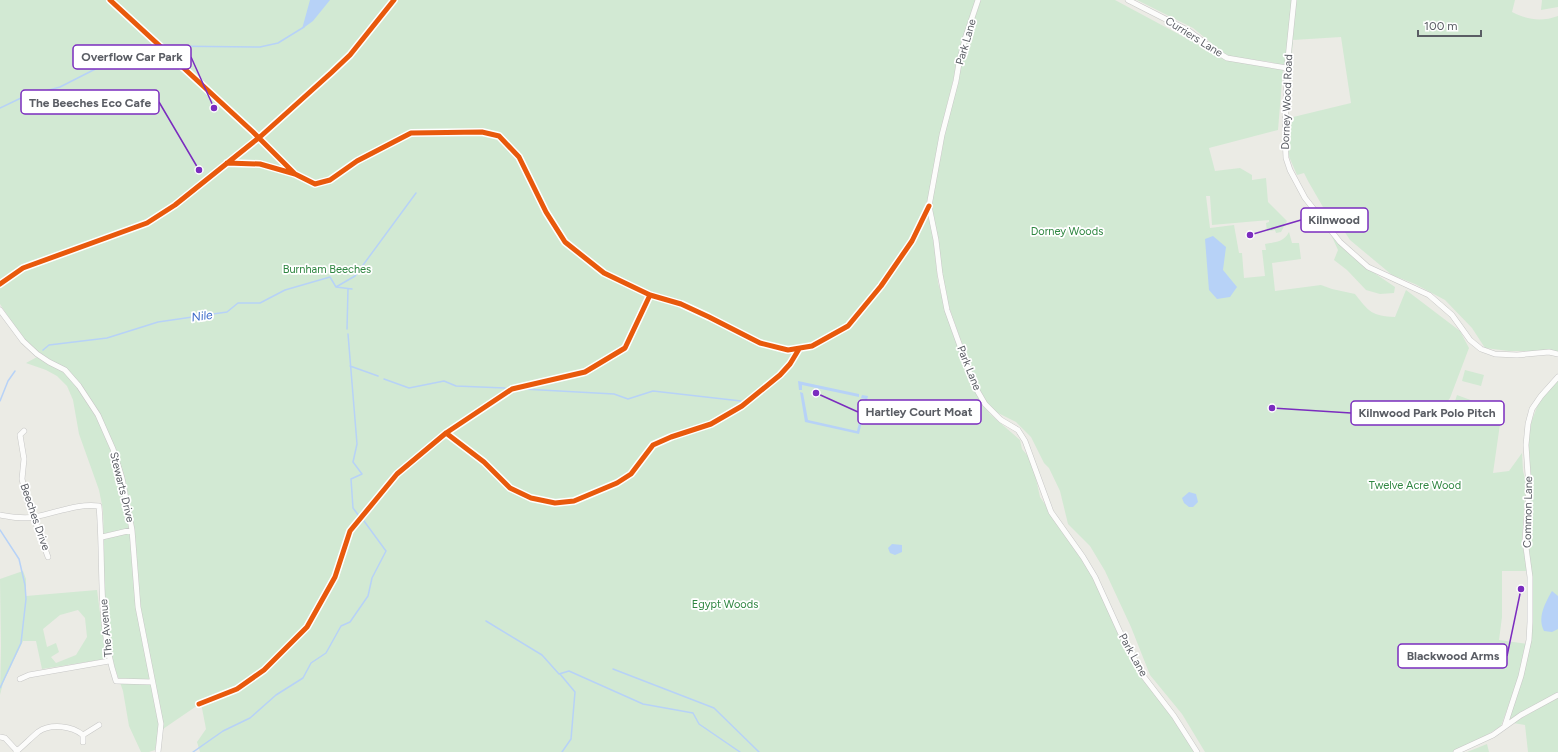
<svg xmlns="http://www.w3.org/2000/svg" width="1558" height="752" viewBox="0 0 1558 752" font-family="Figtree,sans-serif">
  <style>
    .green { fill: #d2e9d3; fill-rule: evenodd }
    .water { fill: #b7d2f7 }
    .lines { fill: none; stroke-linecap: round; stroke-linejoin: round }
    .stream { stroke: #b7d2f7; stroke-width: 1.5 }
    .minor-casing { stroke: #c7c7c6; stroke-width: 6 }
    .minor { stroke: #fcfcfb; stroke-width: 5 }
    .cycleway-casing { stroke: #fff; stroke-width: 8 }
    .cycleway { stroke: #e8590c; stroke-width: 5 }
    .labels { text-anchor: middle; dominant-baseline: central; stroke-width: 3.5; stroke-linejoin: round; paint-order: stroke }
    .street-label { font-size: 11px; fill: #5a5d64; stroke: #fff }
    .park-label { font-size: 11px; fill: #2f8641; stroke: #fff }
    .water-label { font-size: 12px; font-style: italic; fill: #3d6bc9; stroke: #fff }
    .leader { fill: none; stroke: #7b2cbf; stroke-width: 1.5 }
    .callout-dot { fill: #7b2cbf; stroke: #fff; stroke-width: 1.5 }
    .callout { fill: #fff; stroke: #7b2cbf; stroke-width: 1.5 }
    .callout-label { font-size: 12px; text-anchor: middle; font-weight: bold; fill: #5a5d64 }
  </style>
  <rect width="100%" height="100%" fill="#ebebe5"/>
  <path class="green" d="M0 0H977L965 33 942 125 929 195 938 283 946 310 979 399 990 414 1020 440 1022 449 1032 461 1040 497 1075 548 1093 578 1118 633 1195 752H200L197 742 206 729 201 703 163 729 143 632 129 505 101 417 82 388 64 367 48 360 22 338 0 304Z
    M980 0H1115L1225 59 1283 69 1278 130 1209 148 1215 171 1240 168 1252 175V180L1266 178 1268 202 1287 221 1281 232 1276 233 1275 230 1267 231 1266 223 1269 222V220L1212 225 1210 196H1206L1210 228 1234 225 1239 253H1242L1244 278 1265 276 1262 250H1266L1265 244C1276 242 1284 242 1289 232L1292 243H1299L1301 259 1272 263 1275 291 1321 285 1332 289 1355 294C1369 312 1372 316 1395 317L1406 290 1460 331 1469 348 1450 398 1447 402C1457 406 1466 416 1477 412L1481 405 1484 404 1491 410 1490 414 1501 417 1493 473 1509 471 1522 453 1523 471 1527 486 1525 494 1522 543 1528 571H1502V617L1499 640 1527 644 1521 670 1501 726 1460 752H1205L1182 714 1150 675 1131 627 1105 571 1090 546 1068 524 1060 491 1049 468 1044 463 1031 437 1016 422 994 411 989 406 976 384 946 298 931 205 943 146V135L952 107 964 49Z
    M1137 0H1515L1512 12C1528 20 1541 22 1558 16V351H1509L1485 348 1472 328 1445 300 1415 284 1392 275 1350 240 1333 214 1323 207 1308 181 1304 173 1297 175 1287 152 1286 142 1289 118 1351 103 1341 37 1293 40 1292 53 1286 55 1284 67 1271 62 1227 56 1193 28Z
    M1542 0H1558V7L1541 10Z
    M1329 230 1361 264 1395 287 1394 293 1380 294 1366 290 1347 270 1334 260 1338 250Z
    M37 357 57 368 69 376 93 410 113 454 121 485 130 531 139 621 159 726 155 750 149 752H141L129 726 123 691 111 657 106 625 107 608 103 589 104 550 103 510 99 490 79 434 73 400 67 386 57 376 46 370 26 363Z
    M1465 370 1484 375 1481 386 1462 381Z
    M1558 380V694L1511 719 1508 718 1524 672 1532 604 1533 584 1527 543 1531 485 1528 445 1531 423 1537 407 1540 401Z
    M1457 395 1476 402 1473 411 1454 404Z
    M23 571 26 579V596L97 590 106 659 42 669 36 641H23L3 683 0 695 1 646 0 579ZM78 610 85 618 87 637 76 655 56 663 51 657 59 652 56 643 47 647 43 629 60 615Z
    M1558 697V752H1528L1525 725 1513 723Z
    M1487 744 1489 752H1467Z"/>
  <path class="water" d="M310 0H330L313 21 302 29Z
    M1213 236 1226 247 1223 270 1237 287 1230 297 1217 299 1209 290 1205 239Z
    M798 381 859 394V397L802 385V390H799Z
    M800 392 803 393 808 420 857 431 865 399 861 398 862 395 868 396 859 434 805 422Z
    M1189 492 1196 494 1198 502 1193 507H1189L1184 503 1182 498Z
    M892 544 902 545V552L895 555 890 553 888 548Z
    M1552 591 1558 596V629L1552 632 1544 631C1537 618 1545 603 1552 591Z"/>
  <g class="lines">
    <path class="stream" d="M164 46 260 47 278 43 304 27
      M0 108 21 98 60 87 121 56 155 46
      M336 287 355 276 416 193
      M347 329 348 289
      M348 334 357 444 353 462 362 474 351 479 353 508 359 516
      M43 350 49 345 107 338 158 322 227 312 238 303H260L285 290 330 277 336 287 352 289
      M350 366 378 376
      M384 379 409 388 444 381 456 386 505 388
      M523 389 614 394 628 399 653 391 741 401
      M0 401 8 381 15 371
      M0 530 19 559 25 585 26 599 21 643 0 688
      M486 621 542 655 559 674 569 671 643 704 693 713 699 724 740 752
      M613 669 714 708 759 752
      M560 674 575 692 571 739 562 752
      M193 752 223 731 250 718 276 695 303 678 311 663 326 653 341 626 350 622 368 596 372 578 386 551 364 521"/>
    <defs>
      <path id="minor" d="M978 0 965 39 959 63 956 81 942 135 929 206 936 240 940 274 947 310 974 385 985 404 1001 420 1018 430 1025 441 1051 512 1083 557 1095 577 1120 632 1144 677 1174 716 1197 752
        M1128 0 1189 31 1214 50 1227 58 1287 68
        M1294 0 1287 68 1285 136 1286 158 1290 170 1305 198 1340 242 1368 267 1429 295 1452 315 1470 340 1481 349 1495 354 1517 355 1549 352 1558 354
        M0 310 23 341 37 354 49 362 65 370 79 386 98 415 113 449 122 478 132 530 138 607 161 724 158 752
        M24 431 20 435 24 459 22 479 26 496 48 557
        M0 515C12 517 22 519 34 517 56 513 78 503 99 506 104 564 97 625 116 681L152 682
        M102 537 132 530
        M20 679 29 675 109 661
        M1505 725 1521 676 1529 640 1530 622V577L1525 540 1529 490 1526 445 1528 424 1532 409 1541 396 1558 377
        M0 737 5 738 17 751 16 752
        M83 742V735
        M17 751C24 745 31 738 38 732 51 723 72 726 83 735L99 725
        M1456 752 1493 735 1521 715 1558 695"/>
    </defs>
    <use href="#minor" class="minor-casing"/>
    <use href="#minor" class="minor"/>
    <defs>
      <path id="cycleway" d="M110 0 253 132 295 174
        M227 163 260 164 295 174 315 184 330 180 357 161 411 133 482 132 499 136 519 157 546 212 565 242 604 273 650 295 681 304 709 317 760 343 788 350 812 346 848 326 881 286 912 241 929 206
        M0 284 23 268 147 223 175 205 261 136 331 73 350 55 394 0
        M446 433 484 462 510 488 531 498 555 503 574 501 617 483 631 474 653 445 671 437 711 424 742 406 780 375 790 364 799 349
        M199 704 237 689 264 670 307 627 335 577 350 531 397 474 446 433 512 389 585 372 625 348 650 295"/>
    </defs>
    <use href="#cycleway" class="cycleway-casing"/>
    <use href="#cycleway" class="cycleway"/>
  </g>
  <g class="labels">
    <g class="street-label">
      <text transform="translate(1194 37) rotate(32)">Curriers Lane</text>
      <text transform="translate(966 42) rotate(-74)">Park Lane</text>
      <text transform="translate(1287 102) rotate(-88)">Dorney Wood Road</text>
      <text transform="translate(969 368) rotate(68)">Park Lane</text>
      <text transform="translate(122 487) rotate(76)">Stewarts Drive</text>
      <text transform="translate(1528 512) rotate(-89)">Common Lane</text>
      <text transform="translate(35 517) rotate(71)">Beeches Drive</text>
      <text transform="translate(106 628) rotate(-95)">The Avenue</text>
      <text transform="translate(1133 655) rotate(61)">Park Lane</text>
    </g>
    <g class="park-label">
      <text x="1067" y="231">Dorney Woods</text>
      <text x="327" y="269">Burnham Beeches</text>
      <text x="1415" y="485">Twelve Acre Wood</text>
      <text x="725" y="604">Egypt Woods</text>
    </g>
    <g class="water-label">
      <text transform="translate(202 316) rotate(-8)">Nile</text>
    </g>
  </g>
  <path class="leader" d="M214 108L191 57M199 170L159 102M1250 235L1301 220M816 393L858 412M1272 408L1351 413M1521 589L1507 656"/>
  <g class="callout-dot">
    <circle cx="214" cy="108" r="4"/>
    <circle cx="199" cy="170" r="4"/>
    <circle cx="1250" cy="235" r="4"/>
    <circle cx="816" cy="393" r="4"/>
    <circle cx="1272" cy="408" r="4"/>
    <circle cx="1521" cy="589" r="4"/>
  </g>
  <g class="callout">
    <rect x="73" y="45" width="118" height="24" rx="4"/>
    <rect x="21" y="90" width="138" height="24" rx="4"/>
    <rect x="1301" y="208" width="67" height="24" rx="4"/>
    <rect x="858" y="400" width="123" height="24" rx="4"/>
    <rect x="1351" y="401" width="153" height="24" rx="4"/>
    <rect x="1398" y="644" width="109" height="24" rx="4"/>
  </g>
  <g class="callout-label">
    <text x="132" y="61">Overflow Car Park</text>
    <text x="90" y="107">The Beeches Eco Cafe</text>
    <text x="1334" y="224">Kilnwood</text>
    <text x="919" y="416">Hartley Court Moat</text>
    <text x="1427" y="417">Kilnwood Park Polo Pitch</text>
    <text x="1453" y="660">Blackwood Arms</text>
  </g>
  <path d="M1418 30v6h63v-6" fill="none" stroke="#5a5d64" stroke-width="2"/>
  <text x="1424" y="30" font-size="12" fill="#5a5d64" stroke="#ffffff" stroke-width="3" paint-order="stroke">100 m</text>
</svg>
